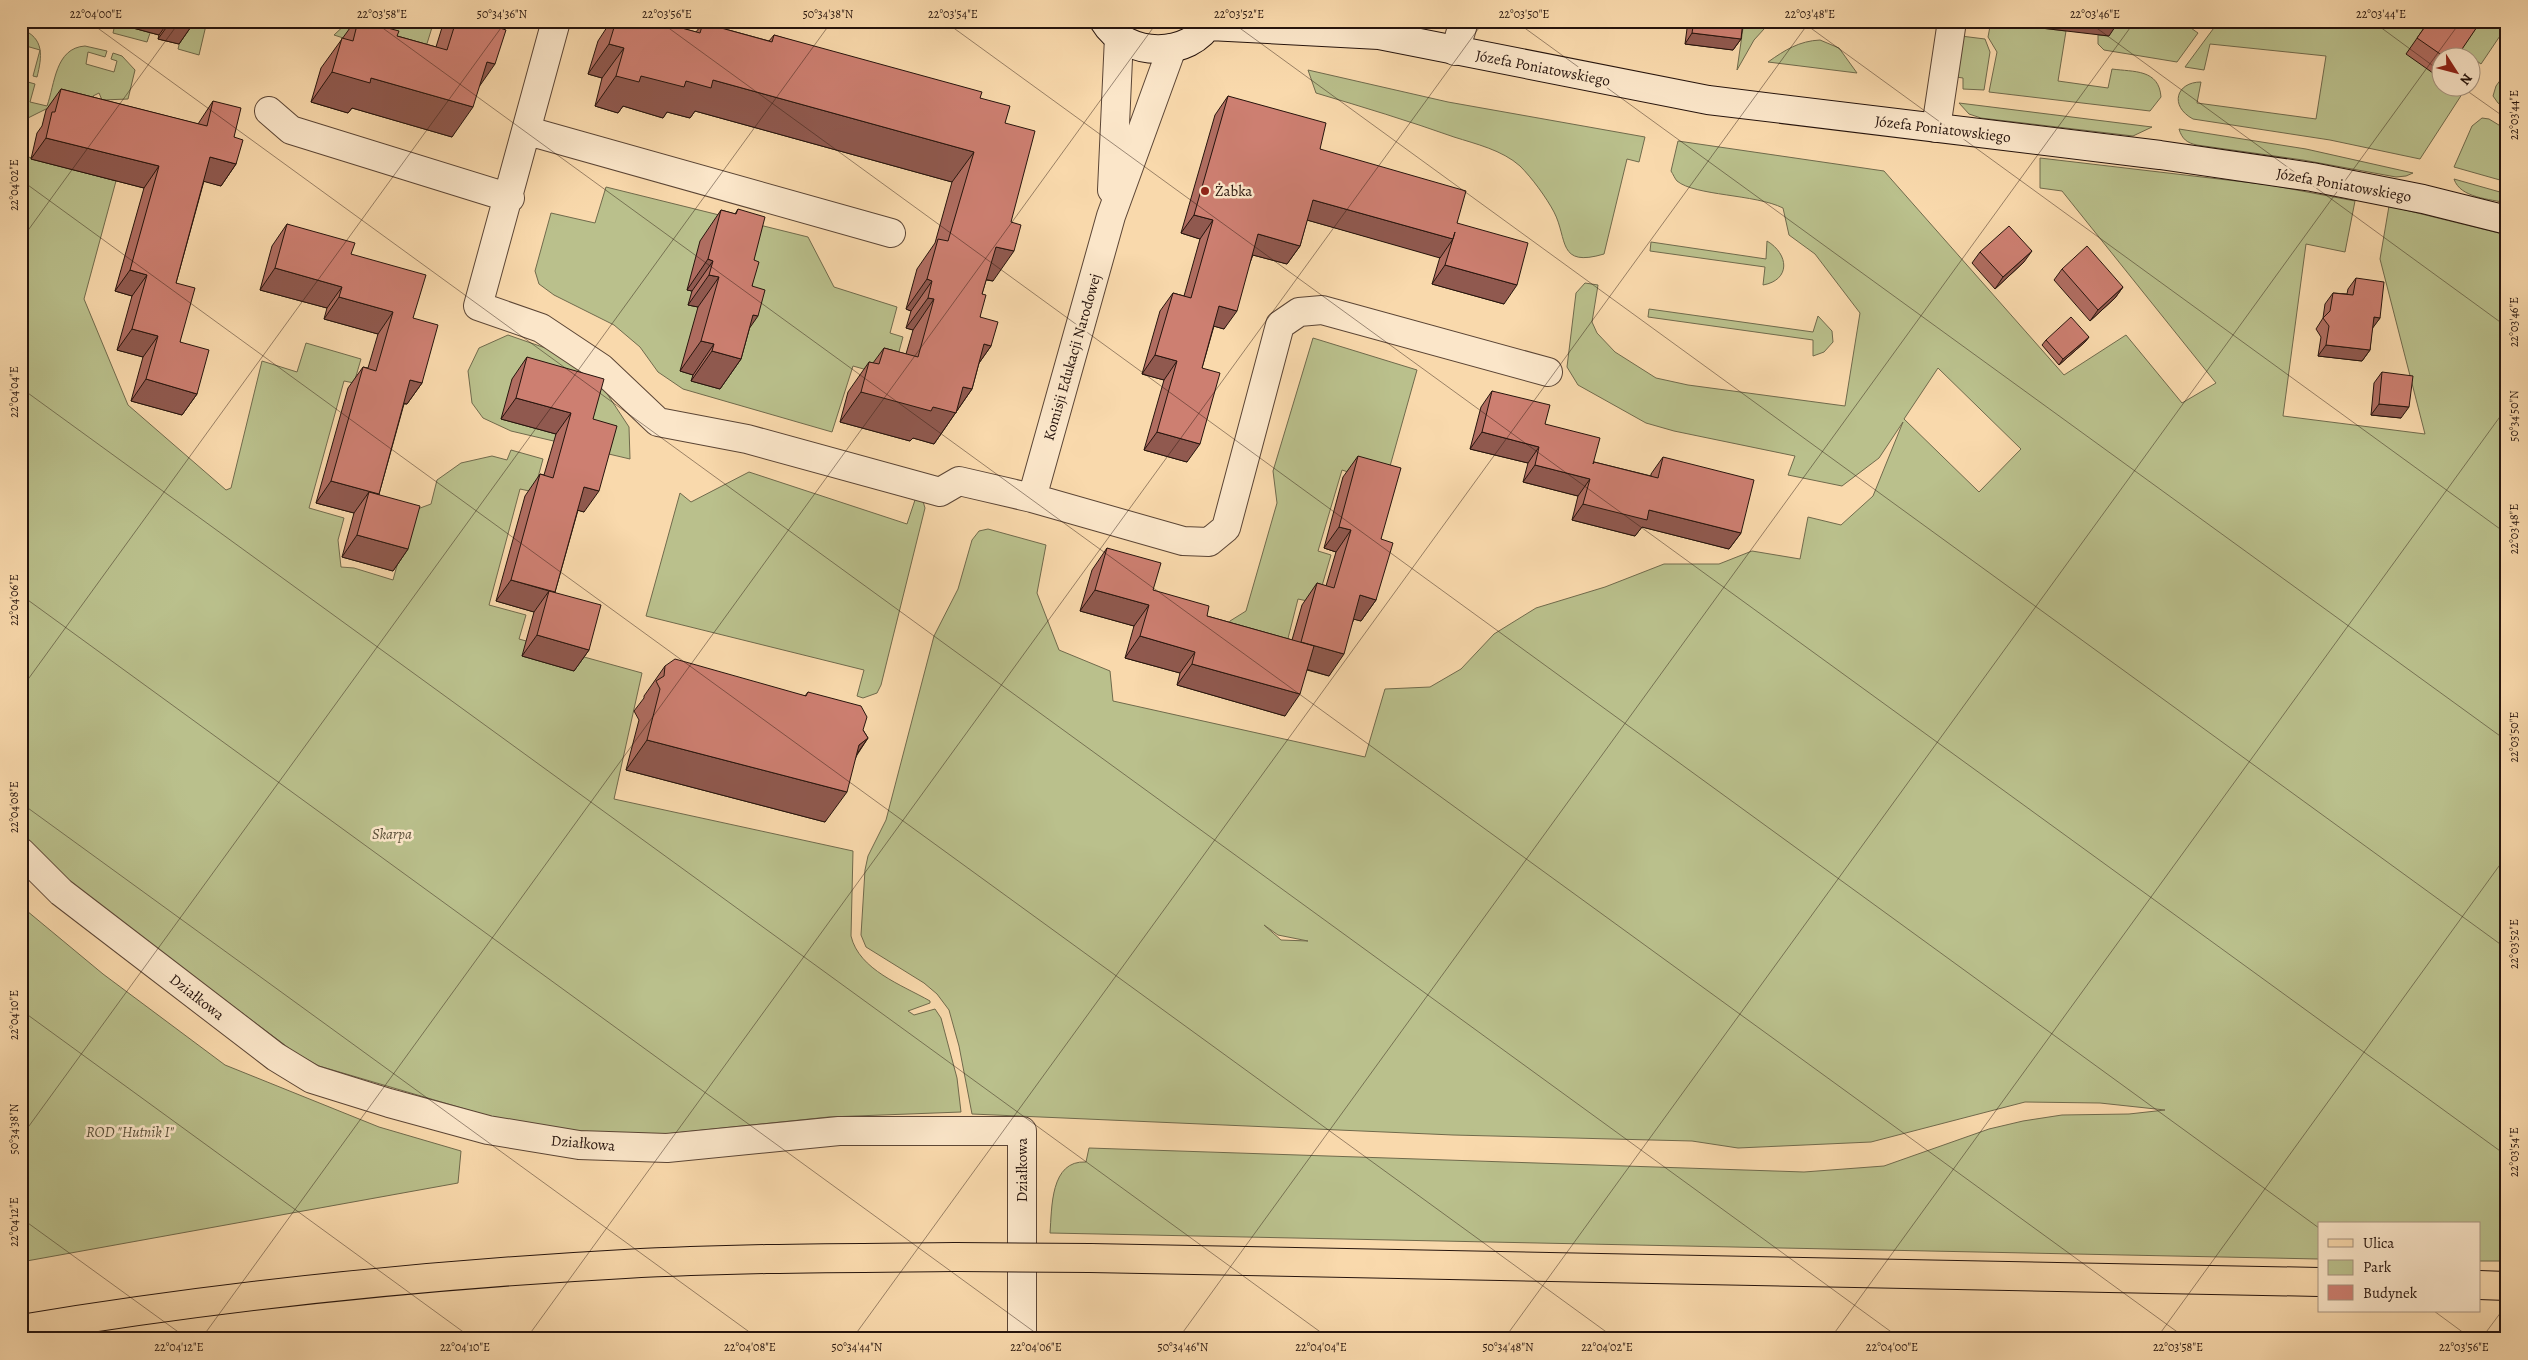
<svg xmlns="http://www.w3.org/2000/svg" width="2528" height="1360" viewBox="0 0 2528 1360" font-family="Alegreya,serif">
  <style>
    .green { fill: #bac08c; stroke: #706a4c; fill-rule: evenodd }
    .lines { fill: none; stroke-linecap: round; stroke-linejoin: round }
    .street-casing { stroke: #5b4535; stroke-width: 30 }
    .secondary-casing { stroke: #26140d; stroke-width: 30 }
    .primary-casing { stroke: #26140d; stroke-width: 30 }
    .street { stroke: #fbe6c9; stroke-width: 28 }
    .secondary { stroke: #fbe6c9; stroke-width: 28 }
    .primary { stroke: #f9d9ac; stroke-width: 28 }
    .primary-bridge-casing { stroke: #26140d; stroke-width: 30; stroke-linecap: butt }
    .primary-bridge { stroke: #f9d9ac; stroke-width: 28 }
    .wall { fill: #b06d61; stroke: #26140d }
    .shaded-wall { fill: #90594f; stroke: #26140d }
    .building { fill: #cd7f71; stroke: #26140d }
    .ticks { fill: none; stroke: #26140d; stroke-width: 1; stroke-opacity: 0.45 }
    .poi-dot { fill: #8f2418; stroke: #fbe6c9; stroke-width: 2 }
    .labels { text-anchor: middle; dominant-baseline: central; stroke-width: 5; stroke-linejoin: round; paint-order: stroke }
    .street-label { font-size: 15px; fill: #26140d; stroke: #fbe6c9 }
    .poi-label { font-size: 15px; fill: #26140d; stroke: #fbe6c9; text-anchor: start }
    .park-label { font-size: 15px; font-style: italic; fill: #5a5039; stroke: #fbe6c9 }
    .neatline { fill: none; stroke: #26140d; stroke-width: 2 }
    .ticks-label { font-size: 12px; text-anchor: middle; fill: #26140d }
  </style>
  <rect width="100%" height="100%" fill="#f9d9ac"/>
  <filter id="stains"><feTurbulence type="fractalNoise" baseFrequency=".004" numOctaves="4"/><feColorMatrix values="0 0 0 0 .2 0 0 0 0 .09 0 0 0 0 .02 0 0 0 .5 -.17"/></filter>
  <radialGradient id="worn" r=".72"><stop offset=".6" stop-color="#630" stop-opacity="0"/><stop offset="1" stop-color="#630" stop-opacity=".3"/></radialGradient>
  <path class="green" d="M103 21H135L133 28 151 30 147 42 113 33 115 24Z
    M185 21H207L199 55 178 49Z
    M349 21H434L421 63 334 35Z
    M1744 21H1764V29L1754 40 1737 70Z
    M1991 21H2016V25L2066 31 2058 81 2108 88 2112 69C2134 72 2159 69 2161 97L2150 111 1989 92 1997 52 1988 37Z
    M2110 21H2181L2198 33 2177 62 2104 50 2098 44V35L2109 36Z
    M2219 21H2429L2440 88H2466L2420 159 2330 140 2193 119C2169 106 2176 82 2201 82L2197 103 2316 119 2326 56 2210 44 2204 70 2185 67Z
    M2481 21H2497L2506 27 2481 64 2461 50Z
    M21 29C45 38 42 57 37 77L33 76 40 50 26 46 28 39 21 36Z
    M1961 36 1985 39 1990 52 1984 90 1963 89V78L1956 77Z
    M1820 40 1839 48 1857 73 1768 62C1785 50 1799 41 1820 40Z
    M85 46 107 51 105 57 88 52 86 64 114 72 117 61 111 59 113 53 122 56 135 70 128 99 102 100 99 93 93 96 96 102 46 109 26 119 21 110V80L35 84 30 102 47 106C55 84 55 48 85 46Z
    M1308 70 1448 102 1645 137 1639 162 1627 159 1604 254C1557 268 1568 239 1554 212 1546 197 1532 178 1520 166 1502 150 1476 144 1454 137 1409 121 1363 107 1316 93Z
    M2507 71V109L2498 103 2493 96 2496 86Z
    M1959 103 2152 127 2133 136 1981 118 1969 114Z
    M2482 118 2489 119 2507 130V182L2454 167 2472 126Z
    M2179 129 2306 149 2413 173 2406 176 2396 177 2303 160 2197 145C2187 143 2182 139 2179 129Z
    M1678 141 1884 171 2064 375 2126 335 2182 403 2216 383 2062 191 2040 188V158L2270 185 2355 201 2345 252 2306 244 2283 416 2425 434 2380 259 2389 206 2507 235V1261H2479V1224H2319V1259L1050 1233C1052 1208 1050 1160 1086 1162L1089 1148 1804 1172 1884 1166 1989 1129 2023 1121 2062 1115 2129 1114 2165 1110 2100 1103 2025 1102 1871 1142 1738 1148 1692 1141 1453 1135 972 1114 959 1046 949 1010 937 994 924 983 866 947 861 935 865 870 868 856 886 820 934 636 958 589 972 540 979 531 988 529 1046 545 1037 593 1059 650 1110 671 1113 701 1365 757 1385 689 1430 687 1461 669 1494 634 1536 608 1605 587 1664 564H1719L1752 551 1800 559 1808 517 1841 525 1873 496 1903 422 1879 458 1842 486 1788 475 1795 456 1674 431 1646 423 1578 385 1567 367 1576 293 1585 283 1598 285 1592 322 1597 333 1615 352 1656 378 1688 385 1845 406 1860 313 1815 254 1789 235 1783 208C1755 194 1695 196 1677 181 1675 179 1673 174 1671 171ZM1938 368 2021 449 1979 492 1904 419ZM1264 925 1278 935 1308 941 1281 940Z
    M21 155 116 181 84 299 128 405 226 490 231 488 262 361 297 372 306 343 361 359 354 383 344 381 309 508 344 518 338 540 341 567 354 568 393 580 412 511 431 504 437 480 461 463 492 456 507 460 511 450 543 459 534 492 520 489 489 605 526 615 519 639 642 673 614 799 853 851 851 936C859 970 902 985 930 1001V1003L908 1011 914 1015 935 1009 941 1018 957 1078 961 1112 829 1117 665 1134 597 1132 566 1130 499 1119 319 1066 294 1052 76 888 21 833Z
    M2454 179 2507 194V203C2490 199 2460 198 2454 179Z
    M606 187 808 237 834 287 897 307 890 333 903 337 892 377 853 366 832 432 683 389 658 372 640 347 614 325 554 295 539 284 535 271 551 213 595 223Z
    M1767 241C1789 254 1791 280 1763 285L1765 267 1650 251 1651 242 1766 259Z
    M1649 309 1813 332 1818 316 1832 331 1833 342 1824 352 1813 356V340L1648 317Z
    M508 335 554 351 600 383 629 427 630 459 511 431 483 418 472 403 468 371 479 348Z
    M1313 338 1417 370 1385 484 1342 470 1318 551 1331 555 1317 603 1298 599 1283 658 1224 643 1230 621 1246 611 1277 503 1273 471Z
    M749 472 907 524 917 494 922 498 925 508 881 685 877 693 863 698 857 696 864 670 646 616 680 493 691 502Z
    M21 906 103 974 225 1065 379 1127 461 1151 458 1183 21 1262Z"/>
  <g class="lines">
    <defs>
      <path id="street" d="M556 21 478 306 541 328 601 368 658 422 747 439 940 492 959 481 1032 498 1183 541 1209 542 1226 528 1280 325 1299 312 1322 310 1548 372
        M1455 51 1464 21
        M269 111 291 130 510 198
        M1936 128 1952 21
        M528 131 891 233
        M1112 190 1119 37
        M1032 498 1111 216 1172 48
        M21 852 61 892 276 1057 312 1079 389 1103 488 1130 579 1145 667 1148 839 1131H1022V1339"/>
      <path id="secondary" d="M1104 21C1126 58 1190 59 1211 21
        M1209 26 1379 35 1708 100 2160 155 2312 177 2423 199 2507 220"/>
      <path id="primary" d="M1090 1258 2319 1282
        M2479 1285 2507 1286
        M21 1329C221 1296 422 1275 625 1264 735 1258 845 1258 955 1257"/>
    </defs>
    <use href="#street" class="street-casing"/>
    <use href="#secondary" class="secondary-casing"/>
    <use href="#primary" class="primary-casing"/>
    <use href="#street" class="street"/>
    <use href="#secondary" class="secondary"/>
    <use href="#primary" class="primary"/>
    <defs>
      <path id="primary-bridge" d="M955 1257 1090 1258"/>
    </defs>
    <use href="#primary-bridge" class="primary-bridge-casing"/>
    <use href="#primary-bridge" class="primary-bridge"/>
  </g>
  <path class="wall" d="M135 21H195L179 44 158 39 159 35 133 28Z
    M355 21H386L384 27 397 36 436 47 444 21H502L479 86 452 137 352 108 348 113 311 102 321 68Z
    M611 21H656L696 32 703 23 769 41 774 35 980 98 1005 123 993 281 986 280 982 294 980 317 991 346 979 363 972 389 934 444 913 438 910 441 840 422 848 392 869 362 873 363 884 348 906 354 913 330 906 328 911 311 906 309 917 269 935 243 952 182 695 111 690 118 667 112 663 118 623 106 618 113 595 106 602 78 588 74 598 41Z
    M1688 21H1743L1741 39 1733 50 1685 44Z
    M2429 21 2456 58H2440V78L2406 54Z
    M61 89 198 124 213 101 234 137 236 164 221 186 204 181 176 283 180 342 197 394 182 415 131 401 143 357 117 350 132 296 115 291 144 188 31 159 37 133 42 126 46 110Z
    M1228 96 1320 149 1457 223 1504 304 1432 284 1440 257 1307 220 1300 246 1287 264 1253 255 1224 329 1214 326 1202 368 1187 462 1144 450 1164 380 1142 374 1160 311 1173 293 1184 296 1200 239 1181 233 1215 115Z
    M738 209 754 260 752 286 749 330 741 359 720 389 691 381 693 375 680 371 698 307 688 305 692 291 687 290 700 241 721 210 735 214Z
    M287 224 351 254 413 318 422 383 407 404H404L379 494 408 549 393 571 342 557 354 513 316 503 348 388 363 367 368 368 378 334 324 319 327 308 260 290 272 246Z
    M1980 252 2024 262 1995 289 1972 263Z
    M2062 269 2123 287 2115 298 2090 321 2054 280Z
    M2356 278 2380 318 2372 328 2370 350 2362 361 2318 356 2321 337 2316 329 2323 318 2325 304 2333 293 2347 294 2348 289Z
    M2089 337 2085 342 2059 365 2042 345 2046 340Z
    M527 357 593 419 584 512 578 510 555 592 589 650 574 671 522 656 534 612 496 601 525 496 540 474 544 475 556 434 501 419 512 379Z
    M2382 372 2401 418 2371 415 2374 383Z
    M1492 391 1545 424 1594 462 1651 476V474L1663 457 1741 533 1729 549 1642 527 1635 536 1572 520 1578 496 1523 482 1528 463 1470 449 1481 407Z
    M1358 456 1381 539 1376 600 1361 621 1354 619 1329 676 1307 670 1285 716 1177 685 1180 673 1125 658 1134 626 1080 611 1092 570 1107 548 1153 590 1207 616 1292 640 1302 605 1317 583 1326 586 1336 552 1324 548 1343 477Z
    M665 666 805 696 808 692 863 730 868 738 857 755 825 822 626 770 639 720 634 711 644 698V696Z"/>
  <path class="shaded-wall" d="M138 21H169L159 35 133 28Z
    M171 21H195L179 44 158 39Z
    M2018 21H2119L2109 36 2015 25Z
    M1692 33 1741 39 1733 50 1685 44Z
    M609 44 624 48 602 78 588 74Z
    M487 62 495 64 474 94Z
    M332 72 371 78 473 107 452 137 352 108 348 113 311 102Z
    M616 76H641L686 81 713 80 974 152 952 182 695 111 690 118 667 112 663 118 623 106 618 113 595 106Z
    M46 138 159 166 144 188 31 159Z
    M210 157 236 164 221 186 195 179Z
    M1313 200 1453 239 1440 258 1300 218Z
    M1194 215 1213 220 1200 239 1181 233Z
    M1258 234 1300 246 1287 264 1245 253Z
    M996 247 1014 251 993 281 975 277Z
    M2032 251 2024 262 1995 289 2003 277Z
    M708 259 713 261 692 291 687 290Z
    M1445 265 1517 285 1504 304 1432 284Z
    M275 268 342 287 327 308 260 290Z
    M130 270 147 275 132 296 115 291Z
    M709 275 719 277 698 307 688 305Z
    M927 279 932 281 911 311 906 309Z
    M2123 287 2115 298 2090 321 2098 310Z
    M339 297 393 312 378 334 324 319Z
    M928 298 934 299 913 330 906 328Z
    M1219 306 1237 311 1224 329 1206 324Z
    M753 315 758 316 737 346Z
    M2374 317 2380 318 2372 329Z
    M132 329 158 336 143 357 117 350Z
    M2089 337 2085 342 2059 365 2063 359Z
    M701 341 714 344 693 375 680 371Z
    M984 344 991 346 970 376Z
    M2326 345 2370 350 2362 361 2318 356Z
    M712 351 741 359 720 389 691 381Z
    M1155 355 1177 361 1164 380 1142 374Z
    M146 379 197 394 182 415 131 401Z
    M410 380 422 383 407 404 395 401Z
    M963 387 972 389 934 444 913 438 910 441 840 422 861 392 933 407Z
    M516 398 571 413 556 434 501 419Z
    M2379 404 2409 407 2401 418 2371 415Z
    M1157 432 1200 444 1187 462 1144 450Z
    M1482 432 1539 447 1528 463 1470 449Z
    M1535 465 1590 479 1578 496 1523 482Z
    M331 481 379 494 369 492 354 513 316 503Z
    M584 487 599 491 584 512 569 508Z
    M1583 504 1649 510 1741 533 1729 549 1642 527 1635 536 1572 520Z
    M1339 527 1351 530 1336 552 1324 548Z
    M357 535 408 549 393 571 342 557Z
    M511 580 549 591 534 612 496 601Z
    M1095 590 1149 605 1134 626 1080 611Z
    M1360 595 1376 600 1361 621 1345 617Z
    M537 635 589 650 574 671 522 656Z
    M1140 636 1195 652 1180 673 1125 658Z
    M1301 642 1344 654 1329 676 1286 663Z
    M1192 664 1300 694 1285 716 1177 685Z
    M868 738 847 768 859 745Z
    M647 740 847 792 825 822 626 770Z"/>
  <path class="building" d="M358 21H386L384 27 399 31 397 36 447 50 456 21H502L500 28 506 30 495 64 487 62 473 107 371 78 370 83 332 72 342 38 353 41Z
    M616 21H656L700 33 703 23 772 42 774 35 982 92 980 98 1010 106 1005 123 1035 131 1011 222 1021 225 1014 251 996 247 982 294 986 295 980 317 998 322 991 346 984 344 972 389 963 387 956 413 933 407 931 411 861 392 869 362 879 364 884 348 918 357 934 299 928 298 932 281 927 279 938 239 948 241 974 152 713 80 711 88 686 81 684 87 641 76 639 82 616 76 624 48 609 44Z
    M1694 21H1743L1741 39 1692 33Z
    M2429 21H2481L2456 58H2446L2417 38Z
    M61 89 207 126 213 101 241 108 234 137 243 140 236 164 210 157 176 283 195 288 180 342 209 350 197 394 146 379 158 336 132 329 147 275 130 270 159 166 46 138 52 112H55Z
    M1228 96 1326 123 1320 149 1466 191 1457 223 1528 243 1517 285 1445 265 1455 232 1453 239 1313 200 1300 246 1258 234 1237 311 1219 306 1202 368 1220 373 1200 444 1157 432 1177 361 1155 355 1173 293 1191 298 1213 220 1194 215Z
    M738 209 765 217 754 260 759 262 752 286 765 290 758 316 753 315 741 359 712 351 714 344 701 341 719 277 709 275 713 261 708 259 721 210 736 214Z
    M287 224 355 243 351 254 426 275 413 318 438 325 422 383 410 380 379 494 331 481 363 367 376 371 393 312 339 297 342 287 275 268Z
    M2009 226 2032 251 2003 277 1980 252Z
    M2087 246 2123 287 2098 310 2062 269Z
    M2356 278 2384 282 2380 318 2374 317 2370 350 2326 345 2329 326 2323 318 2330 311 2333 293 2353 295Z
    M2071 317 2089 337 2063 359 2046 340Z
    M527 357 604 379 593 419 617 426 599 491 584 487 555 592 511 580 540 474 553 478 571 413 516 398Z
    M2382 372 2413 376 2409 407 2379 404Z
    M1492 391 1550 405 1545 424 1600 438 1593 464 1594 462 1658 478 1663 457 1754 480 1741 533 1649 510 1647 520 1583 504 1590 479 1535 465 1539 447 1482 432Z
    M1358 456 1401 468 1381 539 1393 543 1376 600 1360 595 1344 654 1301 642 1317 583 1334 588 1351 530 1339 527Z
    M369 492 420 506 408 549 357 535Z
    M1107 548 1161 563 1153 590 1209 606 1207 616 1314 646 1300 694 1192 664 1195 652 1140 636 1149 605 1095 590Z
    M549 591 601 605 589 650 537 635Z
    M675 659 806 696 808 692 861 706 867 717 863 730 868 738 859 745 847 792 647 740 660 689 656 681 664 676 665 666Z"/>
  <path class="ticks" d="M88 21 1901 1339M373 21 2187 1339M659 21 2319 1228M944 21 2507 1156M1230 21 2507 949M1515 21 2507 741M1801 21 2507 534M2087 21 2507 327M2372 21 2440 71M2463 88 2507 119M21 180 1616 1339M21 240 180 21M21 388 1330 1339M21 595 1044 1339M21 689 506 21M21 803 759 1339M21 1010 473 1339M21 1137 832 21M21 1218 188 1339M2434 1311 2472 1339M201 1339 1158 21M526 1339 1484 21M852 1339 1810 21M1178 1339 2135 21M1504 1339 2461 21M1830 1339 2507 407M2156 1339 2507 855M2481 1339 2507 1304"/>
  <circle class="poi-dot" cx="1205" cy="191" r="5"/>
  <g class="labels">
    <g class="street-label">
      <text transform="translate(1543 68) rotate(11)">Józefa Poniatowskiego</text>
      <text transform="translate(1943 129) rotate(7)">Józefa Poniatowskiego</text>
      <text transform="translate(2344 185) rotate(10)">Józefa Poniatowskiego</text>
      <text transform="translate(1072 357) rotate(-74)">Komisji Edukacji Narodowej</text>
      <text transform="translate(197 997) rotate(38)">Działkowa</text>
      <text transform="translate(583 1143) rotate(5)">Działkowa</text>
      <text transform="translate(1022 1170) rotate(-90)">Działkowa</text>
    </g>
    <g class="poi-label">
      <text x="1215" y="191">Żabka</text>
    </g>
    <g class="park-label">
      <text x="392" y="834">Skarpa</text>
      <text x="130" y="1132">ROD "Hutnik I"</text>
    </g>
  </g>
  <rect width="2528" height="1360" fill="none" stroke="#f9d9ac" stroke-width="55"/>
  <rect x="2318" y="1222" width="162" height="90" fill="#fbe6c9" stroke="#a6927e"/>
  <rect x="2328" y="1239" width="25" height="8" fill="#f9d9ac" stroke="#a6927e"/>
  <text x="2363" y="1248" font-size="15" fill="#26140d">Ulica</text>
  <rect x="2328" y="1260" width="25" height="15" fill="#bac08c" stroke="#a6927e"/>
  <text x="2363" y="1272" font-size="15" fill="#26140d">Park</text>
  <rect x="2328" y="1285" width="25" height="15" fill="#cd7f71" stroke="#a6927e"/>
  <text x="2363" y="1298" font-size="15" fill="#26140d">Budynek</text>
  <g transform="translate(2456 72) rotate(126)"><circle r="24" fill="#fbe6c9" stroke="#a6927e"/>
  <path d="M0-4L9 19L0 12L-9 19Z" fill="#8f2418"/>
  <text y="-8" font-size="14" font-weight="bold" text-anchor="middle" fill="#26140d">N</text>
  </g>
  <rect x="28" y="28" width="2472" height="1304" class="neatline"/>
  <g class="ticks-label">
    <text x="96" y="18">22°04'00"E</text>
    <text x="382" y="18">22°03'58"E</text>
    <text x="502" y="18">50°34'36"N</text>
    <text x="667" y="18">22°03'56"E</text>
    <text x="828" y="18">50°34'38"N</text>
    <text x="953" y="18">22°03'54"E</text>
    <text x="1239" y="18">22°03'52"E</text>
    <text x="1524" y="18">22°03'50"E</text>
    <text x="1810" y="18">22°03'48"E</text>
    <text x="2095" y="18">22°03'46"E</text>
    <text x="2381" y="18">22°03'44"E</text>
    <text transform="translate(2514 115) rotate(-90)" y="4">22°03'44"E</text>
    <text transform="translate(14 185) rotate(-90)" y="4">22°04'02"E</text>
    <text transform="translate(2514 322) rotate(-90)" y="4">22°03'46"E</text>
    <text transform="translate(14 392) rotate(-90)" y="4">22°04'04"E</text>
    <text transform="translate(2514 416) rotate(-90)" y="4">50°34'50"N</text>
    <text transform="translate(2514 529) rotate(-90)" y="4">22°03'48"E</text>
    <text transform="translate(14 600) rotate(-90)" y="4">22°04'06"E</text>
    <text transform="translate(2514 737) rotate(-90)" y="4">22°03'50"E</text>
    <text transform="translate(14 807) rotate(-90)" y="4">22°04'08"E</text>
    <text transform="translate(2514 944) rotate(-90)" y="4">22°03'52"E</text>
    <text transform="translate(14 1015) rotate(-90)" y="4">22°04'10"E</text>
    <text transform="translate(14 1129) rotate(-90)" y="4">50°34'38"N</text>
    <text transform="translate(2514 1152) rotate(-90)" y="4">22°03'54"E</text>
    <text transform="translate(14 1222) rotate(-90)" y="4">22°04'12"E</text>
    <text x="179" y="1351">22°04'12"E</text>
    <text x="465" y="1351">22°04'10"E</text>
    <text x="750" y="1351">22°04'08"E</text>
    <text x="857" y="1351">50°34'44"N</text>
    <text x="1036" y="1351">22°04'06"E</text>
    <text x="1183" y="1351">50°34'46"N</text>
    <text x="1321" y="1351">22°04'04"E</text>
    <text x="1508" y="1351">50°34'48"N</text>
    <text x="1607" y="1351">22°04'02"E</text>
    <text x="1892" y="1351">22°04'00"E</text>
    <text x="2178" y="1351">22°03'58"E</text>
    <text x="2464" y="1351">22°03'56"E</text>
  </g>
  <rect width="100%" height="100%" filter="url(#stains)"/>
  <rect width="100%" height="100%" fill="url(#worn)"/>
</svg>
